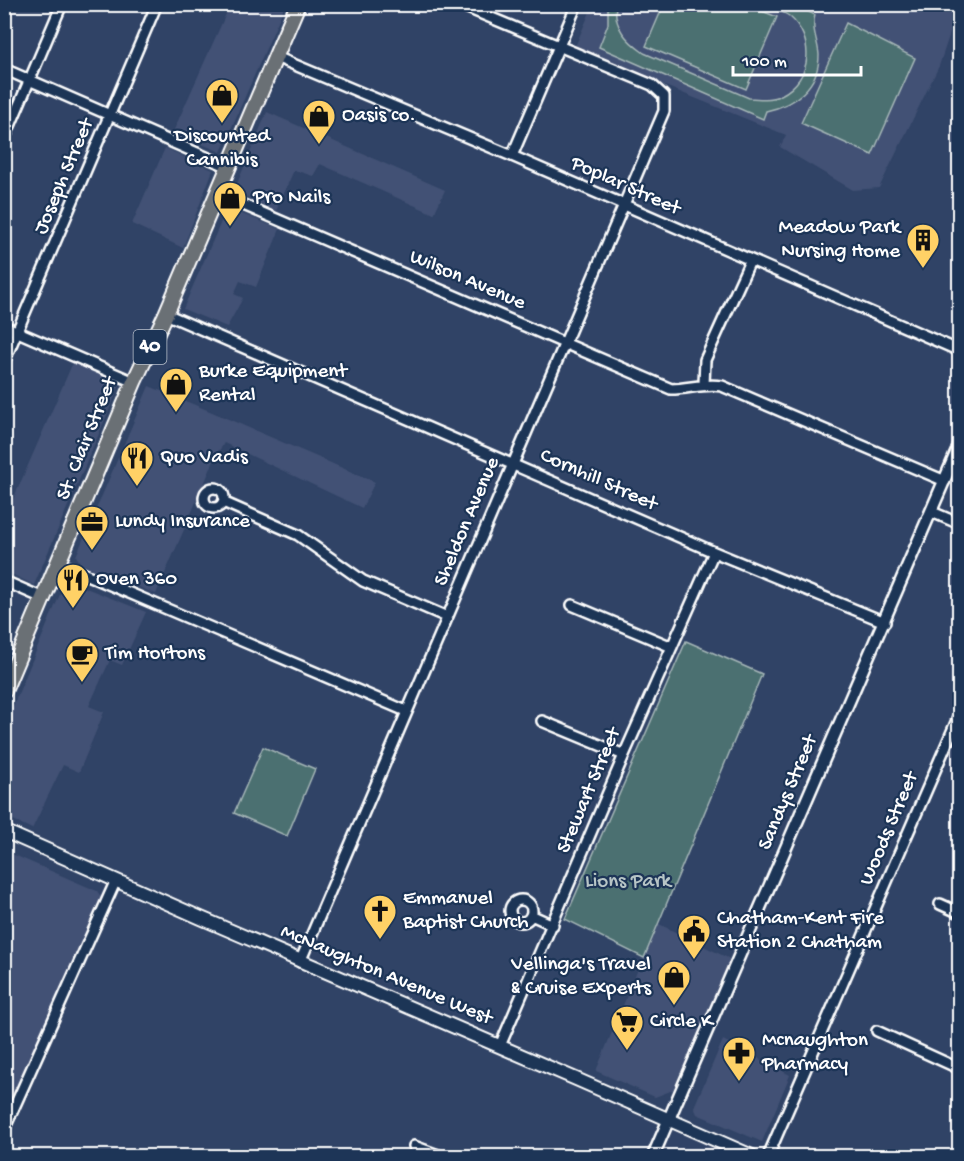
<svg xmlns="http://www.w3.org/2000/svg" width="964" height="1161" viewBox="0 0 964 1161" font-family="'Gochi Hand',sans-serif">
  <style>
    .built { fill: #425174 }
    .green { fill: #4c6f71; stroke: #a6b7b8; stroke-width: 1.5 }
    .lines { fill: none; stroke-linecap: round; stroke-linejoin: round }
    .minor-casing { stroke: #fff; stroke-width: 14 }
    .tertiary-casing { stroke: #fff; stroke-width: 15 }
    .secondary-casing { stroke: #fff; stroke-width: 16 }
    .primary-casing { stroke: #fff; stroke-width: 18 }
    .minor { stroke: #1d3557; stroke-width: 9 }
    .tertiary { stroke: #1d3557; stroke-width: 10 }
    .secondary { stroke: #1d3557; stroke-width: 12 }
    .primary { stroke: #6b6f75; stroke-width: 14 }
    .labels { text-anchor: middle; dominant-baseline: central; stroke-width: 4.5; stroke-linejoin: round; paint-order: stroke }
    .shield { fill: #1d3557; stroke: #bbc2cd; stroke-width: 1.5 }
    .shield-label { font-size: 20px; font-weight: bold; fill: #fff }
    .poi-label { font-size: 21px; fill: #fff; stroke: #1d3557; text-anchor: start }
    .street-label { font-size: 21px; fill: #fff; stroke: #1d3557 }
    .park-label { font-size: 21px; fill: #b7c5c6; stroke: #1d3557 }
  </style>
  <rect width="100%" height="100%" fill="#304366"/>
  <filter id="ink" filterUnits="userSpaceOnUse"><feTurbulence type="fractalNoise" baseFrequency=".0167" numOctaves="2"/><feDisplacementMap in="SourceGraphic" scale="12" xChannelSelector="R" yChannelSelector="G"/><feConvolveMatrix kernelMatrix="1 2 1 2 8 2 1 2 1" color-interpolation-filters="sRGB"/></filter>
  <g filter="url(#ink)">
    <path class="built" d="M945 4 951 12V30L939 66 879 188 853 190 780 147 786 135 574 49 593 5Z
      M230 5H285L221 152 173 132Z
      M267 112 445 190 434 214 320 164 313 176 294 170 276 211 234 191Z
      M165 148 213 170 183 248 132 224Z
      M227 208 280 229 256 287 240 281 234 294 243 298 227 327 183 309Z
      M74 360 122 380 34 585 5 571V518Z
      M149 386 212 412 375 482 362 508 224 443 217 454 156 594 81 564 76 556Z
      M66 580 146 612 122 665 110 660 89 706 104 712 79 772 63 765 32 829 5 816V725Z
      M5 851 97 891 102 898 5 1112Z
      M657 923 730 959 673 1090 655 1097 596 1071Z
      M723 1040 790 1075 762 1142 697 1114 694 1107Z"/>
    <path class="green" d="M664 4 747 5 777 17 746 89 646 46Z
      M793 4 815 15C811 30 818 40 819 55 819 87 794 105 766 111L763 119 599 47 608 24V5H616C613 27 627 41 644 53L749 98C760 99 772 100 781 95 813 79 815 38 789 16 782 11 771 8 763 5Z
      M846 23 915 58 872 155 801 123Z
      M686 641 762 674 644 958 565 919Z
      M263 747 315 769 287 836 234 813Z"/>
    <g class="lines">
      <defs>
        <path id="minor" d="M276 57 512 156 960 351
          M4 69 229 167
          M4 140 62 4
          M512 156 577 4
          M218 194 671 389C689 389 704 383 722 386L945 481
          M166 314 714 552 885 622
          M4 326 134 382
          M4 362 157 4
          M704 384 705 360 750 261
          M204 498a10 10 0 1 1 20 0a10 10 0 1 1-20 0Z
          M223 502 298 535 363 581 447 617
          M932 512 960 524
          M59 563 406 711
          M4 581 43 598
          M572 605 672 647
          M542 721 624 755
          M510 911a11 11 0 1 1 22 0a11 11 0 1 1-22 0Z
          M940 904 960 913
          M531 915 553 925
          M300 962 664 111V96L652 85 458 4
          M877 1031 960 1069
          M500 1046 624 755 714 552
          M4 1130 116 880
          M414 1146 441 1156
          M768 1156 960 713"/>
        <path id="tertiary" d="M653 1156 960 444"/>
        <path id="secondary" d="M4 831 201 918 576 1079 752 1156"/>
        <path id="primary" d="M4 691 134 382 166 314 298 4"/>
      </defs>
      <use href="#minor" class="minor-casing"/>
      <use href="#tertiary" class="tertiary-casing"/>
      <use href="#secondary" class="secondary-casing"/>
      <use href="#primary" class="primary-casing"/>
      <use href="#minor" class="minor"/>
      <use href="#tertiary" class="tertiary"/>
      <use href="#secondary" class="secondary"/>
      <use href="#primary" class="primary"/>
    </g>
  </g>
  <defs>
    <symbol id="shop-pin" viewBox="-11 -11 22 30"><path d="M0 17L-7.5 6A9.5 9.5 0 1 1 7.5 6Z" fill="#ffd166" stroke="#1d3557"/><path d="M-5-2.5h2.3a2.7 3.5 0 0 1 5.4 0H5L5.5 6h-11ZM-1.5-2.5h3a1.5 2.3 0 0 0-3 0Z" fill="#111"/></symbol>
    <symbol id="building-pin" viewBox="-11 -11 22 30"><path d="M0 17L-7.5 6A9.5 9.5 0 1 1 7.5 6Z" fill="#ffd166" stroke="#1d3557"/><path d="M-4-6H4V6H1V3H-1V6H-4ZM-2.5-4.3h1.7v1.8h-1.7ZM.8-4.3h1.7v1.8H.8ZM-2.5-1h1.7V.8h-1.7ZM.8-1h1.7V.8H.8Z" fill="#111"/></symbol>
    <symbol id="restaurant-pin" viewBox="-11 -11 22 30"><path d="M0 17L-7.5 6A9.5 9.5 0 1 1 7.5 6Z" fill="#ffd166" stroke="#1d3557"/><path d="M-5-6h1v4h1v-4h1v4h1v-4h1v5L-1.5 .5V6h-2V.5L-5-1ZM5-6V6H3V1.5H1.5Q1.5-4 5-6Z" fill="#111"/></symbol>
    <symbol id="office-pin" viewBox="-11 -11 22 30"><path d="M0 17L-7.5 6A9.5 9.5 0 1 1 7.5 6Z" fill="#ffd166" stroke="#1d3557"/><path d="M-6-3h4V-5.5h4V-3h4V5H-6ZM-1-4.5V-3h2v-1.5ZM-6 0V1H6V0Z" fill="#111"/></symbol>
    <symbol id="cafe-pin" viewBox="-11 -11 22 30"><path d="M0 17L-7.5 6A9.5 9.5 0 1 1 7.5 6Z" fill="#ffd166" stroke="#1d3557"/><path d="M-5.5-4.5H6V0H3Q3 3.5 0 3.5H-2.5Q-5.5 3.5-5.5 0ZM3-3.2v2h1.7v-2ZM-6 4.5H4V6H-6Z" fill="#111"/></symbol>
    <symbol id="church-pin" viewBox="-11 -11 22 30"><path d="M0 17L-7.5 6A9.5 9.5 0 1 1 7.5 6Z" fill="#ffd166" stroke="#1d3557"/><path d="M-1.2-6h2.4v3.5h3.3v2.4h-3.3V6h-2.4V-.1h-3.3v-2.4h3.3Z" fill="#111"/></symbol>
    <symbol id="civic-pin" viewBox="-11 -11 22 30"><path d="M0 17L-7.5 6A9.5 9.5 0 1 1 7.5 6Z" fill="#ffd166" stroke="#1d3557"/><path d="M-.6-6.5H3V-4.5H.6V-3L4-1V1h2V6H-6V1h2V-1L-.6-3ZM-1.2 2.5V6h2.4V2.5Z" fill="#111"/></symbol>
    <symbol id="supermarket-pin" viewBox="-11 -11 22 30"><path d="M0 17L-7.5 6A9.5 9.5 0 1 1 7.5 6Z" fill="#ffd166" stroke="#1d3557"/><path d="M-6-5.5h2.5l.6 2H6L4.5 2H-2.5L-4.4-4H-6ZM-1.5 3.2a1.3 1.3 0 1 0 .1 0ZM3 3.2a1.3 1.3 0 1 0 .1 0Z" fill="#111"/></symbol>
    <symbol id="pharmacy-pin" viewBox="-11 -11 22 30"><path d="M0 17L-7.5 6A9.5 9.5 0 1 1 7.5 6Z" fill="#ffd166" stroke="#1d3557"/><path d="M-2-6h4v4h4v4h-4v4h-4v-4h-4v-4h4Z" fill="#111"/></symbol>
  </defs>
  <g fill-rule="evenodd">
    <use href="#shop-pin" x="203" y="76" width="38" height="52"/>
    <use href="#shop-pin" x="300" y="97" width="38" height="52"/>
    <use href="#shop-pin" x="211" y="179" width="38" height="52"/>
    <use href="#building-pin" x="904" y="221" width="38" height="52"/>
    <use href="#shop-pin" x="157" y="365" width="38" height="52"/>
    <use href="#restaurant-pin" x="118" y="439" width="38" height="52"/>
    <use href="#office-pin" x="73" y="503" width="38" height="52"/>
    <use href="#restaurant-pin" x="54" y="561" width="38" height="52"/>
    <use href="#cafe-pin" x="63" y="635" width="38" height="52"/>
    <use href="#church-pin" x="361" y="892" width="38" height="52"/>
    <use href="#civic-pin" x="675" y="912" width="38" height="52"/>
    <use href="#shop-pin" x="655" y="958" width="38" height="52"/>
    <use href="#supermarket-pin" x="608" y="1003" width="38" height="52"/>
    <use href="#pharmacy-pin" x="720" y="1034" width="38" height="52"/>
  </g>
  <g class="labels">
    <rect class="shield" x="133.5" y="330" width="33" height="34" rx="4.5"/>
    <g class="shield-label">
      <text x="150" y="347">40</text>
    </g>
    <g class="poi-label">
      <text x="342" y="116">Oasis co.</text>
      <text x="222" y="137" text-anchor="middle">Discounted<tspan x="222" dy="24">Cannibis</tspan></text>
      <text x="253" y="198">Pro Nails</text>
      <text x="900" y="228" text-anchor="end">Meadow Park<tspan x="900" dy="24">Nursing Home</tspan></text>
      <text x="199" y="372">Burke Equipment<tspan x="199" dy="24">Rental</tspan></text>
      <text x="160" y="458">Quo Vadis</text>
      <text x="115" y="522">Lundy Insurance</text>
      <text x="96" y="580">Oven 360</text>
      <text x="105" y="654">Tim Hortons</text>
      <text x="403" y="899">Emmanuel<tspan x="403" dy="24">Baptist Church</tspan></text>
      <text x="717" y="919">Chatham-Kent Fire<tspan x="717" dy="24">Station 2 Chatham</tspan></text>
      <text x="651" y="965" text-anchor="end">Vellinga's Travel<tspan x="651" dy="24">&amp; Cruise Experts</tspan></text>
      <text x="650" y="1022">Circle K</text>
      <text x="762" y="1041">Mcnaughton<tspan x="762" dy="24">Pharmacy</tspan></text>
    </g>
    <g class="street-label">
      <text transform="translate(65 177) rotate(-67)">Joseph Street</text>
      <text transform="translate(625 187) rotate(24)">Poplar Street</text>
      <text transform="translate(467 281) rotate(23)">Wilson Avenue</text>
      <text transform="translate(88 439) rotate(-68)">St. Clair Street</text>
      <text transform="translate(598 481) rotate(24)">Cornhill Street</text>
      <text transform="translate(468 522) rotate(-67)">Sheldon Avenue</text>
      <text transform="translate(590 791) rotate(-67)">Stewart Street</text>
      <text transform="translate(789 793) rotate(-67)">Sandys Street</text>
      <text transform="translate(890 829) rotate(-67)">Woods Street</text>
      <text transform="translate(386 976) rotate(23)">McNaughton Avenue West</text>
    </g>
    <g class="park-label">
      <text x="628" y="882">Lions Park</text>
    </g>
  </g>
  <rect width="964" height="1161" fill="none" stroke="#1d3557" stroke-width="24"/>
  <rect x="12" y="12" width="940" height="1137" fill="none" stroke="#fff" stroke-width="2" filter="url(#ink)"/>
  <path d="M733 66v9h128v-9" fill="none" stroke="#ffffff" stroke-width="3"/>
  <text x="742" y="66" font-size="18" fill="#ffffff" stroke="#1d3557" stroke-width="4.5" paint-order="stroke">100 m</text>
</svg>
